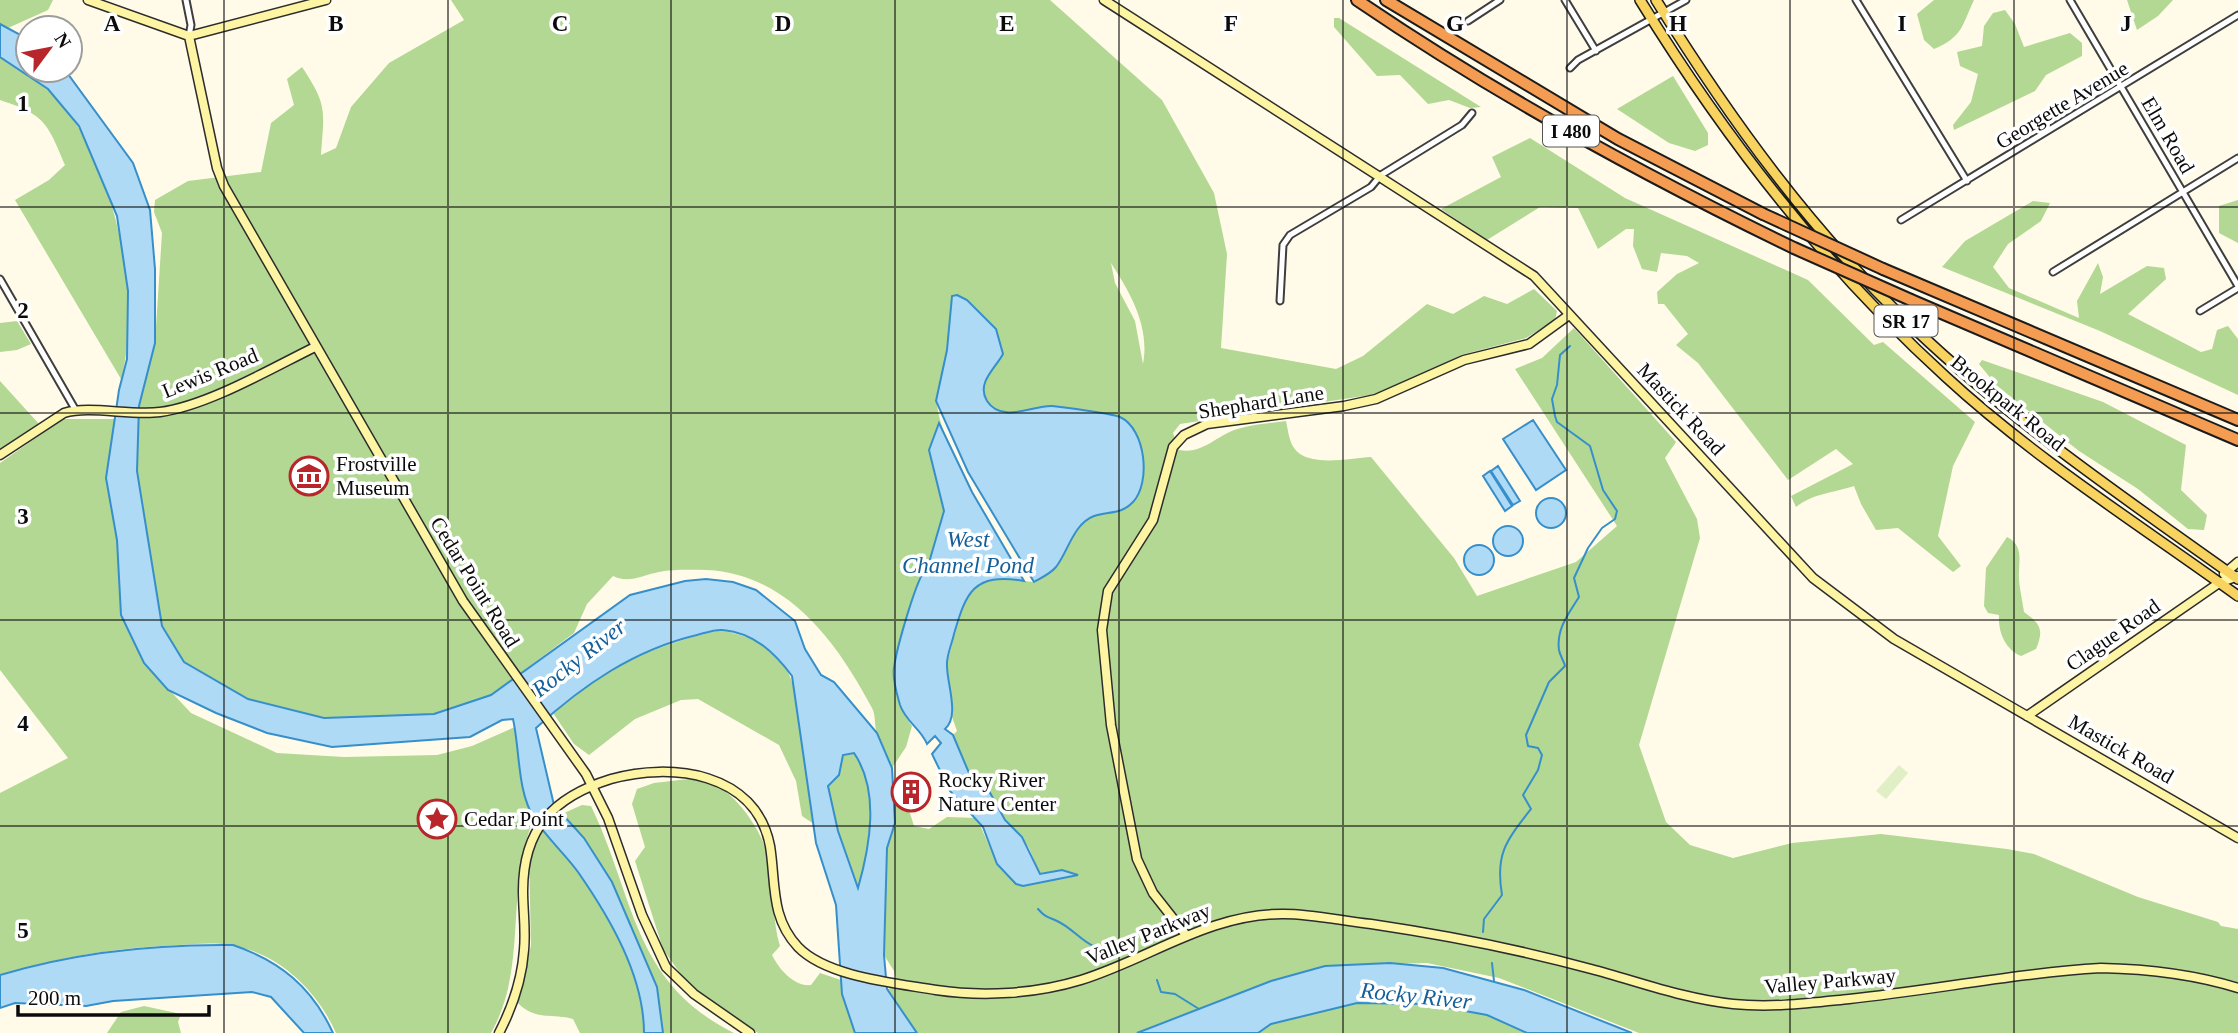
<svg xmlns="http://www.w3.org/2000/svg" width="2238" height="1033" viewBox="0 0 2238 1033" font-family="Georgia,serif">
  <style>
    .forest { fill: #b2d893; fill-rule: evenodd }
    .pitch { fill: #e0efc5 }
    .water { fill: #aedaf5; stroke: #368fcb; stroke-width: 2; fill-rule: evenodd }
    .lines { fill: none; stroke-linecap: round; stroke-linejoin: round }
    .stream { stroke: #368fcb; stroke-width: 2 }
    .street-casing { stroke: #3e3e3e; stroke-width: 9 }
    .secondary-casing { stroke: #2d2d2d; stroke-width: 11 }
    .primary-casing { stroke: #1c1c1c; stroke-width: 12 }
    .highway-casing { stroke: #1c1c1c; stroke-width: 14 }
    .street { stroke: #fff; stroke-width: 5 }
    .secondary { stroke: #fef5a4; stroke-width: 8 }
    .primary { stroke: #f8d360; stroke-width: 9 }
    .highway { stroke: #f39c52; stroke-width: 10 }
    .highway-bridge-casing { stroke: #1c1c1c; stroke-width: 14; stroke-linecap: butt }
    .highway-bridge { stroke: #f39c52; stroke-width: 10 }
    .grid { fill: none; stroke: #0b0b0b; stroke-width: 2; stroke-opacity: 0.55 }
    .labels { text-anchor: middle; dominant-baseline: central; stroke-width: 7; stroke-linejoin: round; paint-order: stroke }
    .shield { fill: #fff; stroke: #545454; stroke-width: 2 }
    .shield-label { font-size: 19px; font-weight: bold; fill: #0b0b0b }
    .street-label { font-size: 21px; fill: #0b0b0b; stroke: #fff }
    .poi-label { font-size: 21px; fill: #0b0b0b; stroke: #fff; text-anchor: start }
    .water-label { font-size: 23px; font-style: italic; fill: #16609a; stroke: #fff }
    .grid-label { font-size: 23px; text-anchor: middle; font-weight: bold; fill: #0b0b0b; stroke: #fff; stroke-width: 7; stroke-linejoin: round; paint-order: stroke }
  </style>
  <rect width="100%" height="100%" fill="#fffbe8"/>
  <path class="forest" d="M0 0H53L48 10 8 28 0 24Z
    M451 0H1050L1162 100 1214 193 1227 254 1221 348 1336 369 1363 356 1427 304 1453 314 1484 296 1507 304 1534 289 1557 311 1555 320 1526 338 1461 355 1411 382 1370 395 1180 424 1173 433 1179 450C1204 455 1218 433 1241 428 1255 424 1271 423 1286 421 1288 430 1289 441 1294 448 1307 468 1351 458 1371 457L1454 558 1477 596 1576 562 1617 526 1515 369 1542 358 1574 328 1676 442 1665 458 1697 519 1700 538 1639 745 1666 822 1690 845 1733 858 1792 843 1881 834 2007 849 2034 854 2138 897 2218 922 2221 926 2238 929V1033H1639L1499 978 1427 963 1325 966 1271 981 1141 1033H917L887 989 898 986 894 971 884 955 887 848 895 823V793L908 807 914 826 929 829 947 817 977 818 997 864 1016 884 1054 878 1053 871 1040 874 1029 848 1017 831 1004 820 989 791 969 773 953 735 957 731 951 714 946 666 960 616 910 608C898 648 884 688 912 726L906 747 892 768C887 757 881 745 877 734 874 725 876 715 872 708 837 642 788 574 707 570 692 570 674 569 659 572 642 575 630 584 613 576L587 604 574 633 491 695 458 713 324 718 248 699 184 662 162 626 137 471 139 406 155 343 162 233 154 212 155 200 188 181 261 172 271 123 294 105 287 79 302 67C328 106 324 110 321 155L336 148 351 107 389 63 464 20ZM1111 263C1131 294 1150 327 1143 364L1135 321 1115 283ZM937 404 968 472 1033 582 1024 581C998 536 942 453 937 404Z
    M1934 0H1974C1962 25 1963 37 1934 49L1924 40 1917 14Z
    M2127 0H2173L2158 16 2137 30Z
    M2005 10 2015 24 2024 47 2070 33 2082 43V56L2046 75 2035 91 1954 130 1953 125 1971 102 1978 74 1960 66 1957 52 1982 46 1984 26 1993 13Z
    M1334 18H1339L1481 107 1470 108 1449 100 1428 104 1400 75 1377 76 1334 27Z
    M0 57C16 68 35 77 49 90 112 150 144 296 121 379L15 200 49 180 65 165C47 122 45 115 0 100Z
    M1673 76 1708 133V145L1695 151 1669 143 1617 109Z
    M1530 138 1625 198 1808 280 1874 345 1883 342 1975 422 1953 466 1938 536 1961 566 1953 572 1898 528 1876 530 1861 504 1854 486C1833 493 1814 493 1796 507L1791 496 1853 464 1836 449 1788 480 1698 363 1676 345 1688 334 1664 304H1658L1657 292 1677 274 1699 263 1687 256 1661 253 1657 272 1642 269 1633 246 1634 229H1626L1598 249 1578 208 1540 207 1487 240 1441 209 1501 177 1492 157Z
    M2238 200V243L2219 233V206Z
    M2033 201 2050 203 2041 221 2008 244 1993 267 2009 288 2079 318 2077 301 2098 263 2103 277 2100 294 2147 266 2164 268 2166 279 2128 314 2201 352 2212 349 2217 330 2228 326 2238 339V395L2100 331 1942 267 1965 241Z
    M17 321 31 344 17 350 0 352V323Z
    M1982 360 2103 402 2186 445 2181 490 2207 515 2204 530 2188 529 2138 489 2079 451 1996 385 1979 364Z
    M0 381 39 424 0 449Z
    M63 419H115L106 478 144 663 191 713 277 753 344 757 437 755 472 746 515 727 524 791 534 818C504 890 529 966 491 1033H336C318 992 280 954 234 946 217 942 197 944 180 945 118 947 59 957 0 975V793L68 758 0 670V463Z
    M2007 537C2025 546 2018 563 2019 578 2019 586 2023 604 2024 612 2041 624 2044 630 2036 649L2021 656C2005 649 1998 632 1999 615L1988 613 1984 606 1986 568Z
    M721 630C741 635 759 639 775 653 805 679 809 783 814 824L802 816 796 781 779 745 698 699 681 700 635 719 589 755 574 744 553 713C601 669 657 644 721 630Z
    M854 752C880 791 869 846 858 890L838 831 828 786 839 775 843 755Z
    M688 779C696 780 707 780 714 784 742 798 768 841 772 871 775 897 772 920 780 946L772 955C779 969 794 987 811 985L820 973 841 980 843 997 855 1033H758L713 1004 687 983 663 949 635 861 645 847 632 804 637 789 654 783Z
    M582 805 591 806C635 897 632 982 734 1033H663L657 987 612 882 584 838 562 814Z
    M543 828C589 875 644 966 644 1033H580L573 1019C552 1013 535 1021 518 1003L531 945 529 858Z
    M1357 1003 1427 1004 1487 1015 1527 1033H1258L1271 1024Z
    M144 1006 181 1014 178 1022 181 1033H107L121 1012Z"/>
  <path class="pitch" d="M1899 765 1908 773 1886 799 1876 791Z"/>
  <path class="water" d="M0 24 28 39V70H65L133 163 150 210 155 269V343L139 406 137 471 162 626 184 662 248 699 324 718 434 714 491 695 630 595 685 581 706 579 733 582 756 590 795 621 805 649 821 675 834 682 877 733 892 768 895 823 887 848 884 955 887 989 917 1033H855L842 994 836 905 816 843 792 676C774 652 754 633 723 630 715 629 705 633 697 635 634 650 583 685 536 728L554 805 584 838 612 882 657 987 663 1033H644C644 976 610 918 578 872 565 854 546 837 534 818 517 791 520 750 513 719L502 720 470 737 332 747 267 733 216 713 168 690 144 663 121 615 117 540 106 478 119 390 127 359 128 291 117 216 79 126 48 89 0 57ZM854 753C880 791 870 846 858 888L838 831 828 786 839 775 843 755Z
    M957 295 967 300 996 329 1003 354C995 369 976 383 987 401 1002 424 1033 405 1052 406 1062 407 1114 414 1120 417 1146 429 1151 483 1133 502 1121 515 1108 511 1094 516 1073 524 1068 552 1056 567 1050 574 1041 578 1034 582L968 472 936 401 947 350 952 296Z
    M1533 420 1566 470 1536 490 1503 439Z
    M939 423 972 492 1024 581C973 572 966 593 954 634 952 644 946 656 947 666 947 684 960 716 945 729L953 735 969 773 989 791 1005 820 1022 837 1040 874 1062 870 1078 875 1023 886 1016 884 997 864 983 827 950 791 932 754 941 743 935 736 927 744C921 729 906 722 900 705 897 694 892 679 894 668 896 651 917 574 928 566L944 511 929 450Z
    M1498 466 1520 501 1513 505 1491 471Z
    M1490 471 1512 506 1505 511 1483 476Z
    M1536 513a15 15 0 1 1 30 0a15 15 0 1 1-30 0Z
    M1493 541a15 15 0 1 1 30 0a15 15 0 1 1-30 0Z
    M1464 560a15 15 0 1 1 30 0a15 15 0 1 1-30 0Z
    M233 945C280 961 312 987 333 1033H304L271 997 252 992 113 1001 86 1006 15 1003 0 1008V975C77 952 153 944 233 945Z
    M1390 963 1443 968 1524 990 1632 1033H1527L1487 1015 1427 1004 1357 1003 1271 1024 1258 1033H1137L1271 981 1325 966Z"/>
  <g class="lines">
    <path class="stream" d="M1038 909C1045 917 1048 917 1057 921 1078 930 1092 959 1118 945L1128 949
      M1483 932 1484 919 1502 895C1495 854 1506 841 1531 809L1523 795 1538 770 1542 755 1538 748 1528 746 1526 735 1549 682 1565 666C1564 661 1560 656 1559 650 1556 629 1569 613 1579 597L1574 578 1588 548 1602 528 1615 519 1617 511 1603 490 1590 446 1557 422 1555 416 1552 399 1557 385 1560 355 1570 346
      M1492 963 1494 981
      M1157 980 1161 992 1175 994 1199 1009"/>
    <defs>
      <path id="street" d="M186 0 191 25 189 36
        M1565 0 1596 51
        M1856 0 1967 181
        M2070 0 2238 286
        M1468 21 1500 0
        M1570 68 1578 60 1686 0
        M1901 220 2238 15
        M2053 272 2238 158
        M0 279 75 409
        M1280 301 1283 245 1290 235 1371 187 1381 175 1462 125 1472 113
        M2200 311 2238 288"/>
      <path id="secondary" d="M88 0 189 36 326 0
        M1104 0 1534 276 1813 578 1894 639 2238 838
        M189 36 217 168 224 186 463 601 586 774 608 818 642 915 666 967 694 994 750 1033
        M0 455 64 413C89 405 131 416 160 412 207 406 272 368 315 347
        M2224 574 2238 562
        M2027 716 2219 583 2238 576
        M1186 935 1153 893 1137 859 1111 725 1102 630 1108 591 1153 520 1173 447 1184 435 1207 424 1344 406 1376 399 1464 360 1529 344 1569 315
        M499 1033C512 1008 522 978 524 950 526 930 523 911 523 891 523 829 553 797 611 779 671 762 756 772 770 846 776 883 770 917 798 947 827 977 895 983 936 990 983 997 1035 994 1081 980 1149 959 1210 913 1284 914 1313 914 1342 921 1371 924 1445 935 1518 949 1591 969 1637 981 1684 999 1733 1004 1772 1008 1810 1003 1849 999 1934 990 2017 973 2101 968 2148 969 2193 974 2238 988"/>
      <path id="primary" d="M1640 0C1726 140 1824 266 1946 377 2035 459 2140 525 2238 596
        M1656 0C1730 119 1812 233 1915 329 2014 423 2127 500 2238 579"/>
      <path id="highway" d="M1357 0C1495 94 1643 175 1794 248
        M1386 0 1618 139 1763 214
        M1883 269 2238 420
        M1911 300 2238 440"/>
    </defs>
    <use href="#street" class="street-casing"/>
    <use href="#secondary" class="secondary-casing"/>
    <use href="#primary" class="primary-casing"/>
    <use href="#highway" class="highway-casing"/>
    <use href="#street" class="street"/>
    <use href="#secondary" class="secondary"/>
    <use href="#primary" class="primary"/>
    <use href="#highway" class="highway"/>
    <defs>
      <path id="highway-bridge" d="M1763 214 1883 269
        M1794 248 1911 300"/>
    </defs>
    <use href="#highway-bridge" class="highway-bridge-casing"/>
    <use href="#highway-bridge" class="highway-bridge"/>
  </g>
  <path class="grid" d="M224 0V1033M448 0V1033M671 0V1033M895 0V1033M1119 0V1033M1343 0V1033M1567 0V1033M1790 0V1033M2014 0V1033M0 207H2238M0 413H2238M0 620H2238M0 826H2238"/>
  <defs>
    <symbol id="museum-ring" viewBox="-11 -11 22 22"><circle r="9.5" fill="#fff" stroke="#b8252b" stroke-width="1.5"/><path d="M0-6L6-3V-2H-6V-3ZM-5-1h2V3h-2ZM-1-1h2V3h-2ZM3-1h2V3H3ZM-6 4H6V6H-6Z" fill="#b8252b"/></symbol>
    <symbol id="building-ring" viewBox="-11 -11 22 22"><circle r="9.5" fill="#fff" stroke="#b8252b" stroke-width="1.5"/><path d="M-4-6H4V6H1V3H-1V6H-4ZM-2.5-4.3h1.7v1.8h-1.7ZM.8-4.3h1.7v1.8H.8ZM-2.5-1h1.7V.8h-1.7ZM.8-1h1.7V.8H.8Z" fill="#b8252b"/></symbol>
    <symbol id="sight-ring" viewBox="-11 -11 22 22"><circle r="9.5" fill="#fff" stroke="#b8252b" stroke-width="1.5"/><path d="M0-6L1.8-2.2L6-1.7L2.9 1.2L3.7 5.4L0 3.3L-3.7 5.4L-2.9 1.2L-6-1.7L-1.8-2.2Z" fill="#b8252b"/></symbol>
  </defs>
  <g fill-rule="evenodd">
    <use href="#museum-ring" x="287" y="454" width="44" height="44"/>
    <use href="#building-ring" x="889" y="770" width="44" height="44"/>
    <use href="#sight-ring" x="415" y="797" width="44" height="44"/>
  </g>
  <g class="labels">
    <g class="shield">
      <rect x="1543" y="115.5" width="56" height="31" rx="5"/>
      <rect x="1874.5" y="305.5" width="63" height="31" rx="5"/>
    </g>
    <g class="shield-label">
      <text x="1571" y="131">I 480</text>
      <text x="1906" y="321">SR 17</text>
    </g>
    <g class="street-label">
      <text transform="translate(2062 105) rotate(-31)">Georgette Avenue</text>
      <text transform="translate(2168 135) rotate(60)">Elm Road</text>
      <text transform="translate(210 373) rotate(-22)">Lewis Road</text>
      <text transform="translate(1261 402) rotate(-9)">Shephard Lane</text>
      <text transform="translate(2008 403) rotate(39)">Brookpark Road</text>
      <text transform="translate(1681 409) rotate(47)">Mastick Road</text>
      <text transform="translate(475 582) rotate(58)">Cedar Point Road</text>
      <text transform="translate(2113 635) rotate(-35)">Clague Road</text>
      <text transform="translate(2121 749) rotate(30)">Mastick Road</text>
      <text transform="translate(1148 934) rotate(-22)">Valley Parkway</text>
      <text transform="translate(1830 981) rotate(-5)">Valley Parkway</text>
    </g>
    <g class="poi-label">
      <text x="336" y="464">Frostville<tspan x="336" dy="24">Museum</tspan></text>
      <text x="938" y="780">Rocky River<tspan x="938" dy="24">Nature Center</tspan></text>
      <text x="464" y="819">Cedar Point</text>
    </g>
    <g class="water-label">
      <text x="968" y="539">West<tspan x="968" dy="26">Channel Pond</tspan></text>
      <text transform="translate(579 658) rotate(-38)">Rocky River</text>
      <text transform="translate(1416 996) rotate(6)">Rocky River</text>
    </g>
  </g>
  <g class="grid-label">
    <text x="112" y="31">A</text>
    <text x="336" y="31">B</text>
    <text x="560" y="31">C</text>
    <text x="783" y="31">D</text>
    <text x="1007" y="31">E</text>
    <text x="1231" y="31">F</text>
    <text x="1455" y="31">G</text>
    <text x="1678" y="31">H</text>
    <text x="1902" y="31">I</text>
    <text x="2126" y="31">J</text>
    <text x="23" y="111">1</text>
    <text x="23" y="318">2</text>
    <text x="23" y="524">3</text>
    <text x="23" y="731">4</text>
    <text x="23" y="938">5</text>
  </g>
  <g transform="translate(49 49) rotate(58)"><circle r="33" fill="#ffffff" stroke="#9d9d9d" stroke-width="2"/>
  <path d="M0-5L12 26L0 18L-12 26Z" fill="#b8252b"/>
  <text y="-10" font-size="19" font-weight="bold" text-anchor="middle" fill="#0b0b0b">N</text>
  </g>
  <path d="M18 1005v10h191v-10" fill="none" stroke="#0b0b0b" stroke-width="3.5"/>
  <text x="28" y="1005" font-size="21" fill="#0b0b0b" stroke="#ffffff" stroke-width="5" paint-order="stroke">200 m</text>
</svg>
